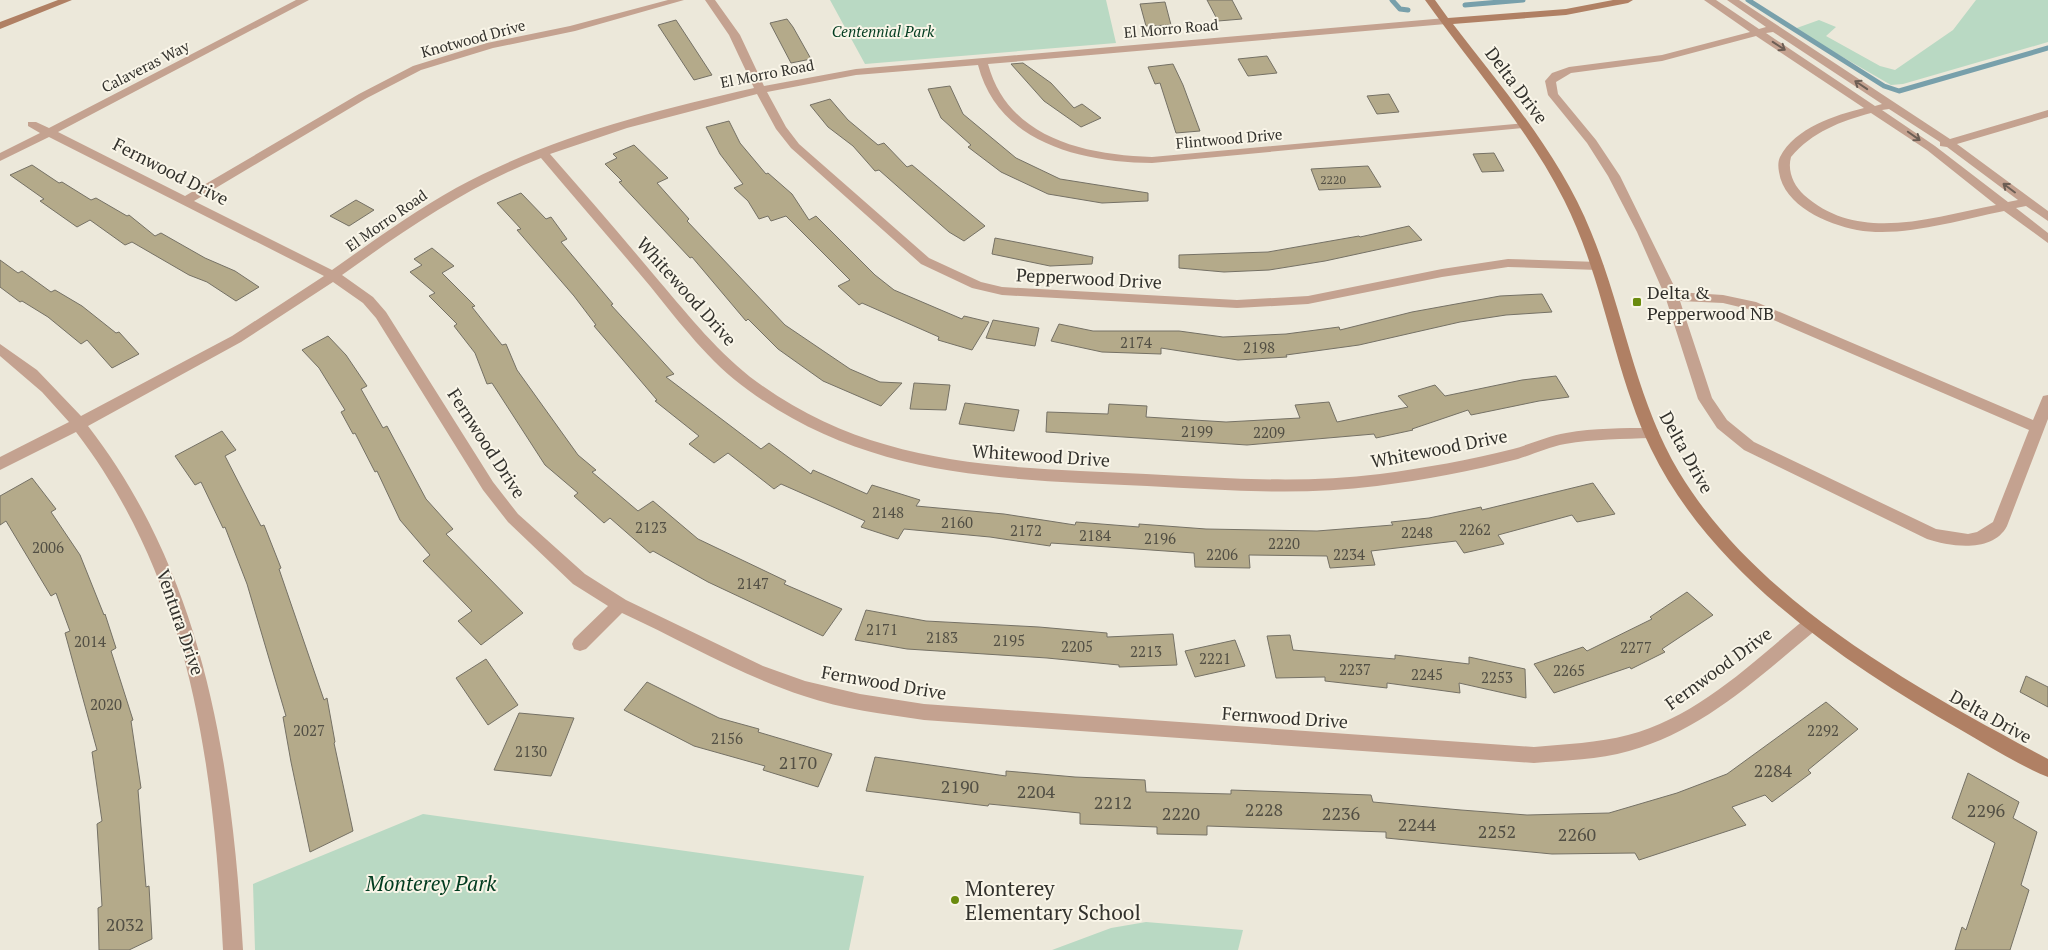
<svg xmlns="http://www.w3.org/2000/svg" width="2048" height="950" viewBox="0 0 2048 950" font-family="'PT Serif',serif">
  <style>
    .green { fill: #b9d9c3 }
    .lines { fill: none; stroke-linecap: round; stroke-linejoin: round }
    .stream { stroke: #78a0ab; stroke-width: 5 }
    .building { fill: #b4aa8a; stroke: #757165 }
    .street { fill: #c4a290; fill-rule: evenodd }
    .secondary { fill: #b08064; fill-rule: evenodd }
    .oneway { stroke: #6c5e54 }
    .poi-dot { fill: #6a8b0e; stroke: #f9f5e8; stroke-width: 2 }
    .labels { text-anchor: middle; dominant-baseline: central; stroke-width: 4; stroke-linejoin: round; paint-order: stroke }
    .far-number-label { font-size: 12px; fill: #524f44 }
    .far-street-label { font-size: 15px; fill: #32312c; stroke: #f9f5e8 }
    .far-park-label { font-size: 15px; font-style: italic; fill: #003b1f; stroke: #f9f5e8 }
    .number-label { font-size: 15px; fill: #524f44 }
    .street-label { font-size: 18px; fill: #32312c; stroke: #f9f5e8 }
    .poi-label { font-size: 18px; fill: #32312c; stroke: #f9f5e8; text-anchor: start }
    .near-number-label { font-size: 18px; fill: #524f44 }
    .near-park-label { font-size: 21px; font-style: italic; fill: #003b1f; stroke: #f9f5e8 }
    .near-poi-label { font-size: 21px; fill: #32312c; stroke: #f9f5e8; text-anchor: start }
  </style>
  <rect width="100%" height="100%" fill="#ece8da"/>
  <path class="green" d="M830 0H1106L1116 43 865 64Z
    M1976 0H2048V42L1903 84 1891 85 1794 29 1819 20 1836 27 1826 36 1880 66 1895 70 1953 30Z
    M423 814 864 876 849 950H255L253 884Z
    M1146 922 1243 930 1238 950H1052L1111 928Z"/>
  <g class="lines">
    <path class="stream" d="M1392 0 1400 9 1408 10
      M1748 0 1884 86 1899 91 2048 48
      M1465 5 1523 0"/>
  </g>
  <path class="building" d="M1207 0H1232L1242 19 1218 21Z
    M1165 2 1171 25 1146 26 1140 4Z
    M787 19 793 27 811 59 791 63 770 23Z
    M676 20 712 75 694 80 658 25Z
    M1267 56 1277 73 1248 76 1238 59Z
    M1023 63 1051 83 1074 108 1082 104 1101 118 1081 127 1044 101 1011 64Z
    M1173 64 1183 85 1200 131 1176 133 1160 83 1155 84 1148 67Z
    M950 86 963 114 1016 158 1060 179 1148 193V201L1102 203 1048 194 1001 172 968 147 971 145 941 118 928 89Z
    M1389 94 1399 112 1377 114 1367 96Z
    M830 99 848 120 878 145 884 143 907 167 912 165 985 226 964 241 949 232 879 170 875 171 853 146 828 127 810 105Z
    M729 121 740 143 766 174 768 173 792 194 809 220 816 216 875 275 894 290 962 319 964 316 989 322 972 350 938 340 939 337 862 303 859 305 838 286 850 280 786 216 771 221 768 216 759 219 748 201 734 188 743 184 720 154 706 127Z
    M634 145 668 178 657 183 689 219 687 221 785 325 850 369 880 382 902 383 881 406 823 381 778 349 748 319 746 321 692 257 690 258 619 182 622 181 605 164 617 158 613 154Z
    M1494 153 1504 171 1482 172 1473 154Z
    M32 165 59 183 62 182 91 200 96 198 127 216 129 215 155 236 161 233 205 258 235 271 259 287 236 301 207 282 189 275 132 242 125 245 90 220 77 227 40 201 44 199 10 175Z
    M1368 166 1381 187 1319 190 1311 169Z
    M521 193 546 219 551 217 567 239 561 242 613 304 611 305 674 374 666 377 761 449 769 443 811 474 813 470 867 494 872 485 920 500 916 506 1004 514 1075 525 1076 522 1139 527V524L1206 529 1317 531 1393 525 1391 522 1429 518 1481 507 1482 510 1593 483 1615 514 1577 522 1572 515 1498 535 1504 544 1464 553 1456 541 1371 551 1375 565 1330 568 1327 556 1249 555 1250 568 1195 567 1194 553 1051 543 1050 546 990 537 904 529 898 539 861 527 865 521 781 484 774 489 728 453 714 463 689 444 699 436 655 401 657 400 594 326 596 325 574 296 517 230 521 229 497 203Z
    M356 200 374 210 349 226 330 216Z
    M1409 226 1422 240 1325 261 1269 270 1224 272 1179 268V255L1268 252 1359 236 1360 237Z
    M995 238 1093 257 1092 264 1050 266 992 254Z
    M432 248 454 266 442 273 475 306 472 307 502 345 506 344 517 370 578 455 596 470 592 472 638 511 653 501 698 539 786 581 784 584 842 609 823 636 708 582 653 551 650 553 610 518 604 523 574 496 578 493 545 465 492 383 487 384 475 353 454 326 457 324 429 296 435 293 410 272 422 265 414 259Z
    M0 260 18 273 22 271 51 292 55 290 82 306 116 333 119 332 139 354 112 368 87 340 81 344 48 317 22 301 20 302 0 287Z
    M1542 294 1552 312 1506 315 1460 322 1359 345 1286 355 1287 357 1238 360 1161 348V354L1102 352 1051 341 1059 324 1093 331H1179L1223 337 1286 334 1339 327 1340 330 1412 312 1500 296Z
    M993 320 1039 328 1035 346 986 338Z
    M328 336 346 355 367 386 361 389 383 428 387 426 426 499 453 529 446 534 523 613 481 645 458 621 472 611 423 561 430 555 400 520 377 471 375 472 355 433 353 434 341 412 345 410 319 368 302 350Z
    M1556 376 1569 397 1539 401 1471 415 1468 410 1412 429 1413 430 1376 438 1374 434 1247 445 1046 432 1047 412 1108 414 1109 404 1147 406 1146 417 1226 422 1300 418 1295 405 1329 402 1337 422 1408 407 1398 396 1435 385 1445 396 1522 380Z
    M914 383 950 385 946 410 910 409Z
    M965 403 1019 410 1014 431 959 424Z
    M222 431 236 450 225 456 261 526 264 525 281 568 279 569 324 700 327 698 335 742 334 743 353 831 310 852 291 762 283 717 286 716 247 584 225 527 223 528 201 482 195 485 175 456Z
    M32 478 56 509 51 512 80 555 104 615 105 614 116 648 111 651 133 720 131 721 141 788 138 790 146 887 149 886 152 939 129 950H99L98 908 102 906 97 824 102 821 92 752 97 750 65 633 70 631 56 593 51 596 6 521 0 525V496Z
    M1687 592 1713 615 1662 649 1665 652 1631 669 1630 667 1554 693 1534 664 1583 647 1587 651 1652 619 1650 617Z
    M866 610 926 621 1039 627 1107 633V637L1173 634 1177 665 1119 667V665L1047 658 907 649 855 640Z
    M1290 635 1293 650 1395 659V655L1469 664V657L1525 669 1526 698 1459 683 1460 693 1387 683V688L1325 681V677L1276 678 1267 636Z
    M1235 640 1245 666 1195 677 1185 651Z
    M486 659 518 705 488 725 456 678Z
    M2026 676 2048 687V707L2020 692Z
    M647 682 719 718 759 729 758 732 832 754 818 787 763 770 765 766 694 746 624 710Z
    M1826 702 1858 729 1808 770 1811 773 1772 802 1765 795 1732 807 1746 825 1639 860 1635 853 1552 854 1386 838V832L1207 826V835L1157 834V827L1080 824V813L989 804 988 806 866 791 875 757 1006 776V771L1075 777 1145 780 1146 792 1231 794V790L1371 795 1373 802 1461 810 1527 815 1609 813 1677 793 1727 774Z
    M519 713 574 718 551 776 494 770Z
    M1968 773 2019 802 2013 818 2037 832 2021 885 2029 890 2010 950H1955L1962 927 1966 930 1995 843 1952 818Z"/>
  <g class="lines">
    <path class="street" d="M296 0H309L58 132 185 196 359 94 413 66 487 43 570 26 668 0H684L575 31 493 48 421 70 367 98 194 201 332 270C373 241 413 212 456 188 548 138 652 111 754 88L729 35 705 0H715L740 35 764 86 856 69 1446 18 1451 21 1446 24 988 64C1008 138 1084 155 1152 157L1527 123V127L1523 128 1152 163C1081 162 998 143 978 65L856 75 767 92 786 127 799 144 929 258 981 282 1002 287 1237 300 1308 296 1442 269 1508 259 1598 262 1604 266 1598 270 1508 267 1442 277 1308 304 1237 308 1002 295 972 288 921 264 791 148 776 129 757 94 627 128 550 154C587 196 623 238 659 281 689 316 719 354 757 382 876 469 1006 467 1146 474 1224 478 1302 484 1380 474 1425 468 1469 460 1513 449 1531 444 1548 436 1566 433 1594 428 1623 428 1652 428L1657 429 1659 433 1657 437 1652 438C1623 439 1594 439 1565 444 1549 447 1534 454 1518 459 1472 471 1424 480 1377 486 1300 496 1224 490 1147 486 1003 479 870 479 748 390 709 362 680 323 650 286 614 243 577 201 541 158 468 186 405 230 342 275L373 297 386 312 493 482 518 514 585 574 626 600 763 666 805 681 860 694 924 704 1534 747C1565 744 1598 743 1628 735 1697 717 1752 663 1805 619L1811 617 1817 619 1819 624 1817 629C1759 677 1703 731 1629 751 1598 760 1566 760 1534 763L924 720C884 714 842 709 804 696 740 675 683 641 622 613L586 649 580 651 574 649 572 644 574 639 608 606 573 584 508 522 483 490 376 318 363 303 333 282 241 342 88 426C205 577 232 764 243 950H223C214 767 191 582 76 432L0 470V457L69 422 42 392 0 356V344L37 370 81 416 232 336 324 276 49 137 0 161V153L40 133 28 126V122H36L49 128Z
      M1704 0H1716L1759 29 1766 27 1727 0H1739L1950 139 2048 110V117L1957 144 2048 211V221L2026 206 2016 208 2048 233V243L2004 211C1958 220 1903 238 1857 230 1827 224 1784 206 1779 172 1778 167 1778 161 1780 157 1795 128 1835 115 1864 108L1756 36 1662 61 1571 73 1556 82 1558 94 1596 140 1620 176 1677 292 1723 295 1756 302 2033 420 2043 396 2048 395V419L2007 526C1993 553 1951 547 1927 539L1744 450 1717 428 1698 399 1665 296 1637 232 1608 176 1587 143 1548 95 1545 81 1552 73 1569 67 1662 55 1750 32ZM1773 32 1882 104 1875 106 1766 33ZM1889 109 1940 142V146L1947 147 2018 200 2008 202 1935 146 1882 110ZM1871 113 1927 150 1996 205C1932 217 1859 244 1804 195 1794 186 1787 171 1791 157 1812 132 1841 121 1871 113ZM1680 301 1723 303 1748 309 2029 430 1993 522 1977 532 1968 534 1936 529 1754 442 1727 420 1712 398Z"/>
    <path class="secondary" d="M58 0H72L0 29V22Z
      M1425 0H1435L1448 18 1566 9 1613 0H1633L1628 3 1566 15 1453 24C1503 89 1560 155 1591 232 1624 311 1635 398 1679 472 1758 603 1917 689 2048 759V777C2018 765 1989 746 1961 730 1845 664 1711 573 1651 449 1613 369 1604 279 1564 200 1527 127 1472 66 1425 0Z"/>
  </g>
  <defs><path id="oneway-shaft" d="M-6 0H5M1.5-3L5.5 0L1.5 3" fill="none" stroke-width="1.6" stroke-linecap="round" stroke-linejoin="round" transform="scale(1.25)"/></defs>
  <g class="oneway">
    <use href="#oneway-shaft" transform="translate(1779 46) rotate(33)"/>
    <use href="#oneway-shaft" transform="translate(1861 85) rotate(-146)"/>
    <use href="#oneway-shaft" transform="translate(1914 136) rotate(35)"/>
    <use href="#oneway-shaft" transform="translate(2009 188) rotate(-143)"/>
  </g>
  <g class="poi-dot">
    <rect x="1632" y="297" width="10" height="10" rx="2.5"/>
    <circle cx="955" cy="900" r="5"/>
  </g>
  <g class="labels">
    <g class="far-number-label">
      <text x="1333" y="179">2220</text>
    </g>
    <g class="far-street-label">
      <text transform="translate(1171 28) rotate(-5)">El Morro Road</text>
      <text transform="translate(473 38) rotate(-15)">Knotwood Drive</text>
      <text transform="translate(145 66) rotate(-27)">Calaveras Way</text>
      <text transform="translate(767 73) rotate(-11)">El Morro Road</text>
      <text transform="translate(1229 138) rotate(-5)">Flintwood Drive</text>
      <text transform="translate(386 220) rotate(-35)">El Morro Road</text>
    </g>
    <g class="far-park-label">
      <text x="883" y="31">Centennial Park</text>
    </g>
    <g class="number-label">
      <text x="1136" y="342">2174</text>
      <text x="1259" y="347">2198</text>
      <text x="1197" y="431">2199</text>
      <text x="1269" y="432">2209</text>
      <text x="888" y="512">2148</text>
      <text x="957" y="522">2160</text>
      <text x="651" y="527">2123</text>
      <text x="1475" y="529">2262</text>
      <text x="1026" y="530">2172</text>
      <text x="1417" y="532">2248</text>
      <text x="1095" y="535">2184</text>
      <text x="1160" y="538">2196</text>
      <text x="1284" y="543">2220</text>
      <text x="48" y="547">2006</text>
      <text x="1222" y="554">2206</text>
      <text x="1349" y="554">2234</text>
      <text x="753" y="583">2147</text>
      <text x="882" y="629">2171</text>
      <text x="942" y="637">2183</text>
      <text x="1009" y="640">2195</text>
      <text x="90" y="641">2014</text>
      <text x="1077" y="646">2205</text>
      <text x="1636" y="647">2277</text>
      <text x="1146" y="651">2213</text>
      <text x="1215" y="658">2221</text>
      <text x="1355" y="669">2237</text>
      <text x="1569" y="670">2265</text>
      <text x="1427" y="674">2245</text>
      <text x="1497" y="677">2253</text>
      <text x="106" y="704">2020</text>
      <text x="309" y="730">2027</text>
      <text x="1823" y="730">2292</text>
      <text x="727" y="738">2156</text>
      <text x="531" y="751">2130</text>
    </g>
    <g class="street-label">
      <text transform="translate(1517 85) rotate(53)">Delta Drive</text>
      <text transform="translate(171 171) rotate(27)">Fernwood Drive</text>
      <text transform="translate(1089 278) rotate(3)">Pepperwood Drive</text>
      <text transform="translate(687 291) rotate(48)">Whitewood Drive</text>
      <text transform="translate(487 443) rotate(57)">Fernwood Drive</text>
      <text transform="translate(1439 448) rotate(-11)">Whitewood Drive</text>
      <text transform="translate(1687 452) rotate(61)">Delta Drive</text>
      <text transform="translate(1041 455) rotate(4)">Whitewood Drive</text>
      <text transform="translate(181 622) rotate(71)">Ventura Drive</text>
      <text transform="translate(1718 668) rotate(-36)">Fernwood Drive</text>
      <text transform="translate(884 682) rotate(10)">Fernwood Drive</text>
      <text transform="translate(1991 716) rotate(29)">Delta Drive</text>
      <text transform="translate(1285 717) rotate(4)">Fernwood Drive</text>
    </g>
    <g class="poi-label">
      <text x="1647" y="292">Delta &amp;<tspan x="1647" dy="21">Pepperwood NB</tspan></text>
    </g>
    <g class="near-number-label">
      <text x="798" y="762">2170</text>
      <text x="1773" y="770">2284</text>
      <text x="960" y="786">2190</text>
      <text x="1036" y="791">2204</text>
      <text x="1113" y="802">2212</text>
      <text x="1264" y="809">2228</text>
      <text x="1986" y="810">2296</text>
      <text x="1181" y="813">2220</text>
      <text x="1341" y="813">2236</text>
      <text x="1417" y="824">2244</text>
      <text x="1497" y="831">2252</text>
      <text x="1577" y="834">2260</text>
      <text x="125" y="924">2032</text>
    </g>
    <g class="near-park-label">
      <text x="431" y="883">Monterey Park</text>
    </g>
    <g class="near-poi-label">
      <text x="965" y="888">Monterey<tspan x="965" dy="24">Elementary School</tspan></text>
    </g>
  </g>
</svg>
